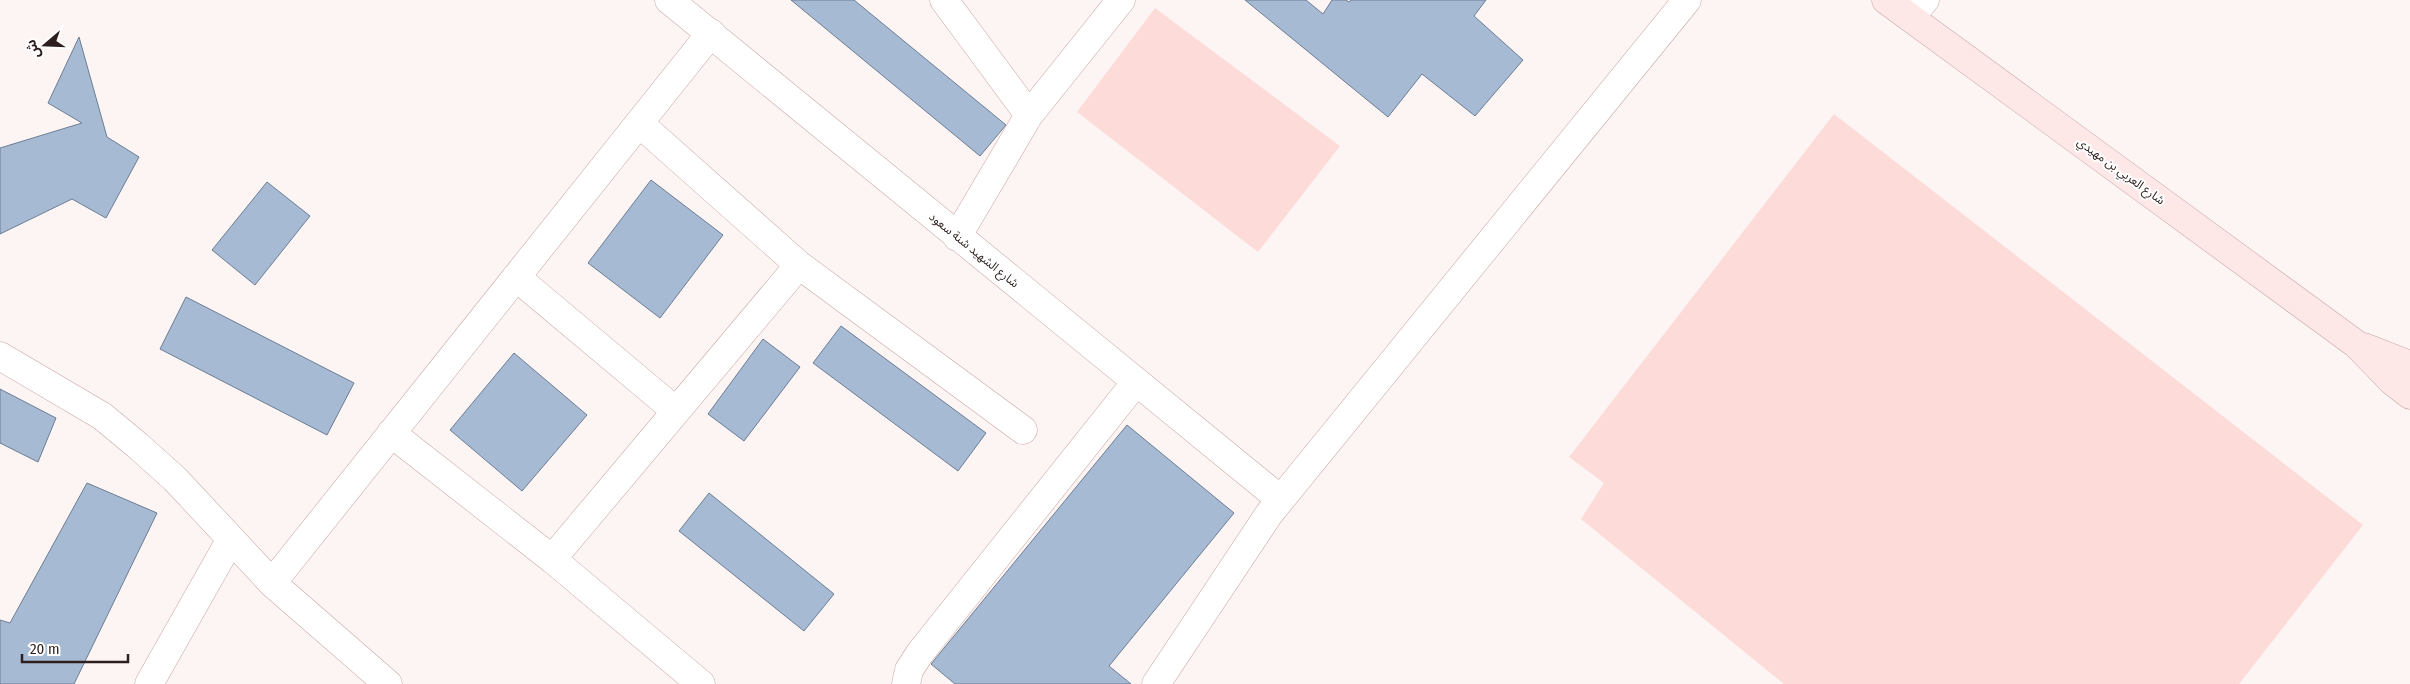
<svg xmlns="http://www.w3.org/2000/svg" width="2410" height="684" viewBox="0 0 2410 684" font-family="'Fira Sans Condensed','Noto Sans Arabic',sans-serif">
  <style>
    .green { fill: #fddbd8 }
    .building { fill: #a7bad3; stroke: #6b7d94 }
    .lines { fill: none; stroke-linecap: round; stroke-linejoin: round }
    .street-casing { stroke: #c7a5a2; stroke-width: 29 }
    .secondary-casing { stroke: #c7a5a2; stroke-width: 29 }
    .street { stroke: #fff; stroke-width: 28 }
    .secondary { stroke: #fde8e7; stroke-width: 28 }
    .labels { text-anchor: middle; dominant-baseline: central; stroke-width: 4; stroke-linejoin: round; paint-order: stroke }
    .street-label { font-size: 12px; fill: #2c1f1e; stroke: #fff }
  </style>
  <rect width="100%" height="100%" fill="#fdf5f4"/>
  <path class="green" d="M1155 8 1340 146 1258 252 1077 112Z
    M1834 114 2363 525 2239 684H1784L1581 519 1604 483 1569 457Z"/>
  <path class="building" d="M791 0H854L1006 125 980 156Z
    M1245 0H1306L1323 14 1332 0H1346L1349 2 1351 0H1486L1474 16 1523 60 1475 116 1422 74 1388 117Z
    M79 37 107 137 139 157 106 218 72 199 0 234V148L82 123 48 103Z
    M651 180 723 235 660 318 588 263Z
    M267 182 310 216 255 285 212 250Z
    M186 297 354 383 327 435 160 349Z
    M841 326 986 433 958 471 813 363Z
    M763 339 800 367 744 441 708 414Z
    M514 353 587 415 522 491 450 430Z
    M0 389 56 418 38 462 0 443Z
    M1127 425 1234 513 1109 666 1131 684H955L931 664Z
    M87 483 157 513 74 684H0V620L10 623Z
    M709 493 834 594 804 631 679 531Z"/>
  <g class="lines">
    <defs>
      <path id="street" d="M669 0 1280 499
        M944 0 1029 115
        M1910 17 1925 0
        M639 123 799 265 1023 430
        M957 237 1029 115 1121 0
        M516 277 676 411
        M0 356 102 416 137 445 175 479 272 583 388 684
        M391 433 552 559 701 684
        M552 559 799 265
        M272 583 711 33
        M149 684 231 539
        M906 684 909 670 920 653 1136 382
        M1156 684 1269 514 1687 0"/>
      <path id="secondary" d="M1886 0 2356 344 2392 381 2410 395
        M2364 347 2410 365"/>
    </defs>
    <use href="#street" class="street-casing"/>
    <use href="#secondary" class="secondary-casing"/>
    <use href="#street" class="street"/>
    <use href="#secondary" class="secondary"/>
  </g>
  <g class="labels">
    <g class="street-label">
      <text transform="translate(2121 171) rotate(36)">شارع العربي بن مهيدي</text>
      <text transform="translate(974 250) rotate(39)">شارع الشهيد شنة سعود</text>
    </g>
  </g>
  <g transform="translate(45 45) rotate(251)" stroke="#ffffff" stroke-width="4" paint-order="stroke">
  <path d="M0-4L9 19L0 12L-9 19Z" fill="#2c1f1e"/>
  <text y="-8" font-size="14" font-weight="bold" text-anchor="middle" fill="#2c1f1e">ش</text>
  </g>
  <path d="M22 654v8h106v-8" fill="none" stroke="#2c1f1e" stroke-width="2.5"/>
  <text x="30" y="654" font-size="15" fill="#2c1f1e" stroke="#ffffff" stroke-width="4" paint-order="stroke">20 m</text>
</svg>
